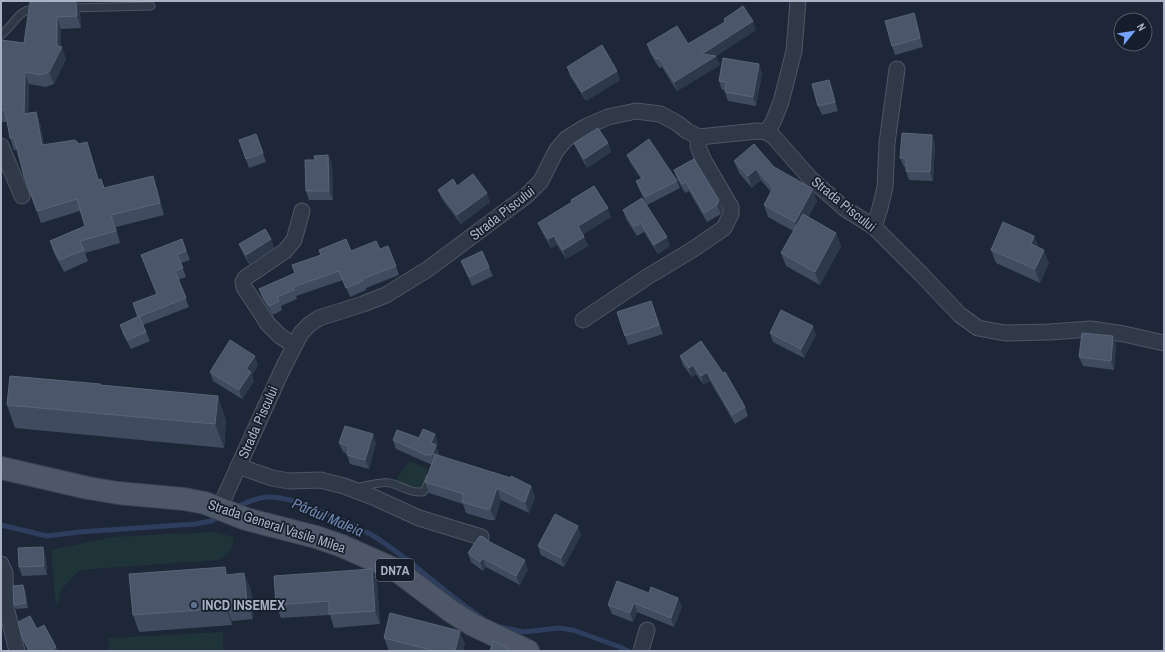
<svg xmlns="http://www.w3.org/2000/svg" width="1165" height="652" viewBox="0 0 1165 652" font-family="'Archivo Narrow',sans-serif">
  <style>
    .green { fill: #1f3438 }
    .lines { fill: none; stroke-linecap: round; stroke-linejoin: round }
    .stream { stroke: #2d3e5e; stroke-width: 5 }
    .service-casing { stroke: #4e5665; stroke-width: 9 }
    .minor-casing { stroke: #4e5665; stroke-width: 17 }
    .primary-casing { stroke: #3a4250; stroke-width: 24 }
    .service { stroke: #303947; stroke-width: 7 }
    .minor { stroke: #303947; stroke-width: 15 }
    .primary { stroke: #4e5768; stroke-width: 22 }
    .wall { fill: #404b5f }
    .shaded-wall { fill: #2d384a }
    .building { fill: #4b566a; stroke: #5a6578 }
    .service-dot { fill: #5c6f8a; stroke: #161e2b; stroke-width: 1.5 }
    .labels { text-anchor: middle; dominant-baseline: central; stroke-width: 3.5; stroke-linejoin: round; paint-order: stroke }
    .shield { fill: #161e2b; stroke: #7e8697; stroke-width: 1 }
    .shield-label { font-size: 13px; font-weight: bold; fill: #aab3c5 }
    .street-label { font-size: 14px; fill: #aab3c5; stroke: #161e2b }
    .poi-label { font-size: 14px; font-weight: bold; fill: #aab3c5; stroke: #161e2b; text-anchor: start }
    .water-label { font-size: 15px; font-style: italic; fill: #6f87b1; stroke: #161e2b }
  </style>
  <rect width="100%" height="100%" fill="#1d2737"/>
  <path class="green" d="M410 461 428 469 424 485 420 488H414L395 480Z
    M214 532 234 537C232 549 230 554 218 560L80 570 61 590 56 608 51 550 111 537Z
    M223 632V651H109V638Z"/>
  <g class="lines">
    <path class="stream" d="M236 508C245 503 256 498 267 497 285 496 301 504 317 510 336 518 357 526 375 537 413 561 445 594 482 618
      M1 525 47 536 79 532 195 524 211 521 220 516
      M500 627 524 632 559 628 573 630 620 647 628 651"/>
    <defs>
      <path id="service" d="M69 8 151 6
        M1 35C16 24 16 9 39 8
        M356 488C365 486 382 481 390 483 403 486 408 493 423 492L426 488 430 478"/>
      <path id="minor" d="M766 132 773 122 781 102 794 51 798 1
        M1 146 22 196
        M874 227 880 208 885 187 887 143 897 69
        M583 320 647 277 692 250 724 228 731 214V207L703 159 698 146 699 137
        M294 345 280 336 268 324 244 287 243 282 245 278 285 251 294 240 302 211
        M238 466 272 478 289 481 320 480 344 486 373 497 419 518 481 537
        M219 509 283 368 301 333 310 324 319 318 363 304 386 295 428 269 526 196 541 181 556 151 566 139 585 127 608 117 636 111 660 114 677 123 687 131 699 137 757 131 766 132 773 136 810 178 844 208 874 227 922 275 960 315 978 328 1005 333 1049 332 1091 329 1124 334 1164 343
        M1 564 5 573 6 607 17 651
        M641 651 647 630"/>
      <path id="primary" d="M1 468 88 488 118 493 184 499 205 503 246 519 316 537 342 546 396 570 452 612 473 625 528 651"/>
    </defs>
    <use href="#service" class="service-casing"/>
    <use href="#minor" class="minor-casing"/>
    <use href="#primary" class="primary-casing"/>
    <use href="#service" class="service"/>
    <use href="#minor" class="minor"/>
    <use href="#primary" class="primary"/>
  </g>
  <path class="wall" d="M22 1H42V2L76 1 80 13 81 28 61 29V47L66 59 54 84 46 87 29 84 28 113 36 112 40 124 44 145 91 154 99 180 104 188H157L164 215 116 227 120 243 85 253 88 261 64 272 54 253 50 241 85 226 80 211 41 223 24 176 17 150H14L10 138 7 122H1V40L24 43 32 2Z
    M914 13 917 22 923 47 895 55 892 46Z
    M724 19 756 30 716 56 720 65 677 91 662 67 659 68 650 53 647 44H688L725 22Z
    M567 67 620 80 586 101 570 76Z
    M762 73 756 106 728 101 725 92V90H722L719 81Z
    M829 80 832 89 838 111 822 115 818 106Z
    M256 134 266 162 249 168 239 140Z
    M932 135 935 144 933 181 909 180 906 171V167H904L900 158Z
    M574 143H608L611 152 587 168 578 152Z
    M328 155 332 164 333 200H309L306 191 315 160Z
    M627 155 677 181 680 188 647 205 639 189 636 181 641 179 630 162Z
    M694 159 722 209 721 214 707 222 689 191 685 193 677 179 674 170Z
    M734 161 774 167 817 201 808 217 836 233 841 246 820 285 786 266 781 253 793 231 768 217 764 205 771 192 761 180 752 188 739 173Z
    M457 186 490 202 461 224 442 199 438 190Z
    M642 198 670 246 658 254 644 232 637 236 626 219 623 210Z
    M571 200 611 217 583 234 588 246 566 259 557 245 551 248 542 232 538 223 572 203Z
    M1034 236 1038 247 1049 263 1040 283 996 263 991 250Z
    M182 239 190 260 181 263 186 277 178 280 189 307 143 325 150 341 131 349 123 334 120 325 138 317 157 295 141 255Z
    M271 239 274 248 249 264 243 253 239 244Z
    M380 249 396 266 399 275 366 288V290L350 297 343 280 296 296 297 299 281 306 282 310 273 315 262 298 259 289 351 251Z
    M461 261 489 267 493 276 472 286 465 270Z
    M651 301 663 334 628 345 625 336Z
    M770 333 816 335 804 358 773 342Z
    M1113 336 1116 345 1114 370 1083 366 1079 357Z
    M701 341 745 407 748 416 735 424 710 381 704 385 696 374 692 377 683 365 680 356Z
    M258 365 252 375 254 381 242 399 213 381 210 372Z
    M100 384 101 385 226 420 224 448 15 428 7 405Z
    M419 438 438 443 436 447 439 454V456L531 486 535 497 529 513 501 500 495 520H489L466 513 463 504 429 493 425 482 432 464H430L396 449 393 440Z
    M339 443H376L369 469 350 464 347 455V454L343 452Z
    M581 535 564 567 541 555 538 546Z
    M468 553 528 569 520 585 486 567 483 571 471 562Z
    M46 556 47 575 22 576 19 567Z
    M372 569 377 583 380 624 334 628 330 615 281 618 276 605Z
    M228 575 251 590 253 619 232 621V625L139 632 133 615Z
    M25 589 28 608 16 609 14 605Z
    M678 598 682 607 674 627 637 612 633 622 612 614 608 605Z
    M37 629 56 647 57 651H28L22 637Z
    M384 638 465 644 463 651H389Z"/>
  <path class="shaded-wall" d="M76 1 80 13 81 28 77 16Z
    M914 13 917 22 923 47 920 38Z
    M57 17 61 29V49L62 47 66 59 54 84 49 72 57 46Z
    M753 21 756 30 706 63 702 54Z
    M716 56 720 65 677 91 674 82Z
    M759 64 762 73 756 106 753 97Z
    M617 71 620 80 586 101 582 92Z
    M25 72 29 84 28 126 24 114Z
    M829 80 832 89 838 111 835 102Z
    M36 112 40 124 46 157 42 145Z
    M932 135 935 144 933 181 930 172Z
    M87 142 91 154 103 192 98 180Z
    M608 143 611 152 587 168 584 159Z
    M328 155 332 164 333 200 329 191Z
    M756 169 761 180 752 188 748 176Z
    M153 176 157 188 164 215 160 203Z
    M813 189 817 201 799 234 795 222Z
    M487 193 490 202 461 224 457 215Z
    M719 200 722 209 721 214 717 205Z
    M608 208 611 217 581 235 578 226Z
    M111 215 116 227 120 243 116 231Z
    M836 233 841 246 820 285 815 272Z
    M554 236 557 245 551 248 548 239Z
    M1034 236 1039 250 1031 244Z
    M584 237 588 246 566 259 563 250Z
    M667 237 670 246 658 254 654 245Z
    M271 239 274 248 249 264 246 255Z
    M1044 250 1049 263 1040 283 1035 269Z
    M813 326 816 335 804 358 801 349Z
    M1113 336 1116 345 1114 370 1111 361Z
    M255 356 258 365 252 375 254 381 242 399 239 390 246 369Z
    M693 365 696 374 692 377 689 368Z
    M707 372 710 381 704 385 701 376Z
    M218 396 226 420 224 448 215 424Z
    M373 434 376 443 369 469 365 460Z
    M435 434 438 443 436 447 439 454 435 464 432 455 431 443Z
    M531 486 535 497 529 513 525 502Z
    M497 488 501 500 495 520 490 509Z
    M578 526 581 535 564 567 561 558Z
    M43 547 46 556 47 575 44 566Z
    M483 558 486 567 483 571 480 562Z
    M525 560 528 569 520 585 516 576Z
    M225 567 231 584 226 575Z
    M372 569 377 583 380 624 375 611Z
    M244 573 251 590 253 619 247 602Z
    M23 585 25 589 28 608 26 603Z
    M678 598 682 607 674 627 671 618Z
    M225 603 232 621V625L226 608Z
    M634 603 637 612 633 622 630 613Z
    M460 631 465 644 463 651H455Z"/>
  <path class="building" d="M76 1 77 16 57 17V46L62 47 49 72 41 75 25 72 24 114 36 112 42 145 75 140 79 144 87 142 98 180 101 179 104 188 153 176 160 203 111 215 116 231 80 241 84 250 59 260 50 241 85 226 77 199 37 211 24 176 14 138H10L5 110H1V40L24 43 30 2Z
    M743 6 753 21 702 54 716 56 674 82 659 58 656 59 647 44 677 26 688 44 725 22 724 19Z
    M914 13 920 38 892 46 885 21Z
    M602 45 617 71 582 92 567 67Z
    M723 58 759 64 753 97 725 92 726 82 719 81Z
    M829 80 835 102 818 106 812 84Z
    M598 128 608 143 584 159 574 143Z
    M902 133 932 135 930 172 906 171V158H900Z
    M256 134 263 153 246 159 239 140Z
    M649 139 677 181 645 197 636 181 643 178 627 155Z
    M754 144 774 167 813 189 795 222 764 205 773 188 756 169 748 176 734 161Z
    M328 155 329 191H306L305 160H315L314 156Z
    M694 159 719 200 717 205 704 213 686 182 682 184 674 170Z
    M473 174 487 193 457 215 438 190 453 179 457 186Z
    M594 186 608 208 578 226 584 237 563 250 554 236 548 239 538 223 572 202 571 200Z
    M642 198 667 237 654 245 641 223 634 227 623 210Z
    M803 214 836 233 815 272 781 253Z
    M1003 222 1034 236 1031 244 1044 250 1035 269 991 250Z
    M265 229 271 239 246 255 239 244Z
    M182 239 186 251 177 254 183 268 175 271 186 298 138 317 133 303 157 294 141 255Z
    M346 239 351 251 376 241 380 249 388 246 396 266 362 279 363 281 346 288 339 271 293 287 294 290 277 297 279 301 269 306 259 289 295 273 292 265 321 255 319 250Z
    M482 251 489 267 469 277 461 261Z
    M651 301 659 325 625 336 617 312Z
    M781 310 813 326 801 349 770 333Z
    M139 316 146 332 127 340 120 325Z
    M1082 333 1113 336 1111 361 1079 357Z
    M230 340 255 356 246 369 251 372 239 390 210 372Z
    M701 341 723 373 725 372 745 407 732 415 707 372 701 376 693 365 689 368 680 356Z
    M10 376 100 384V385L218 396 215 424 7 405Z
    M345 426 373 434 365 460 347 455 349 446 339 443Z
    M423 429 435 434 431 443 436 445 432 455H426L393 440 397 430 419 438Z
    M434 454 511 478V476L531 486 525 502 497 488 490 509H485L462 502 464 494 425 482 434 458Z
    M555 514 578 526 561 558 538 546Z
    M482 536 490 542 525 560 516 576 483 558 480 562 468 553 479 537Z
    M43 547 44 566 19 567 18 548Z
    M225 567 226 575 244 573 247 602 225 603 226 608 133 615 129 574Z
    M372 569 375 611 329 614V601L276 605 274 576Z
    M617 581 649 593 651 587 678 598 671 618 634 603 630 613 608 605Z
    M23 585 26 603 14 605 13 586Z
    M390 613 460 631 455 651H435L384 638Z
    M30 616 37 629 44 625 56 647 48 651H29L22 637 18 622Z
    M493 641 508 648 507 651H508H490Z"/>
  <circle class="service-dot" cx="194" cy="605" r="4"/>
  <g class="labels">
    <rect class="shield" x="376" y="559" width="38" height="22" rx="3"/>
    <g class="shield-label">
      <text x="395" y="570">DN7A</text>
    </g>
    <g class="street-label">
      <text transform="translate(844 204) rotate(39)">Strada Piscului</text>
      <text transform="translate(502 213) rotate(-38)">Strada Piscului</text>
      <text transform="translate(258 422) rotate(-66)">Strada Piscului</text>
      <text transform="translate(277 526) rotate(18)">Strada General Vasile Milea</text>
    </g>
    <g class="poi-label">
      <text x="202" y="605">INCD INSEMEX</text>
    </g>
    <g class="water-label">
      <text transform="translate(328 517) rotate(23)">Pârâul Maleia</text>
    </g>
  </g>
  <rect width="1165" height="652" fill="none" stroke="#aab3c5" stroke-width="4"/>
  <g transform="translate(1133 32) rotate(60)"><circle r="19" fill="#161e2b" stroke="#515a69"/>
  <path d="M0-3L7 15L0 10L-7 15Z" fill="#75a3ff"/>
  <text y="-6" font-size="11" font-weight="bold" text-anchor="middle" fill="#aab3c5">N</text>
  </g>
</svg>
